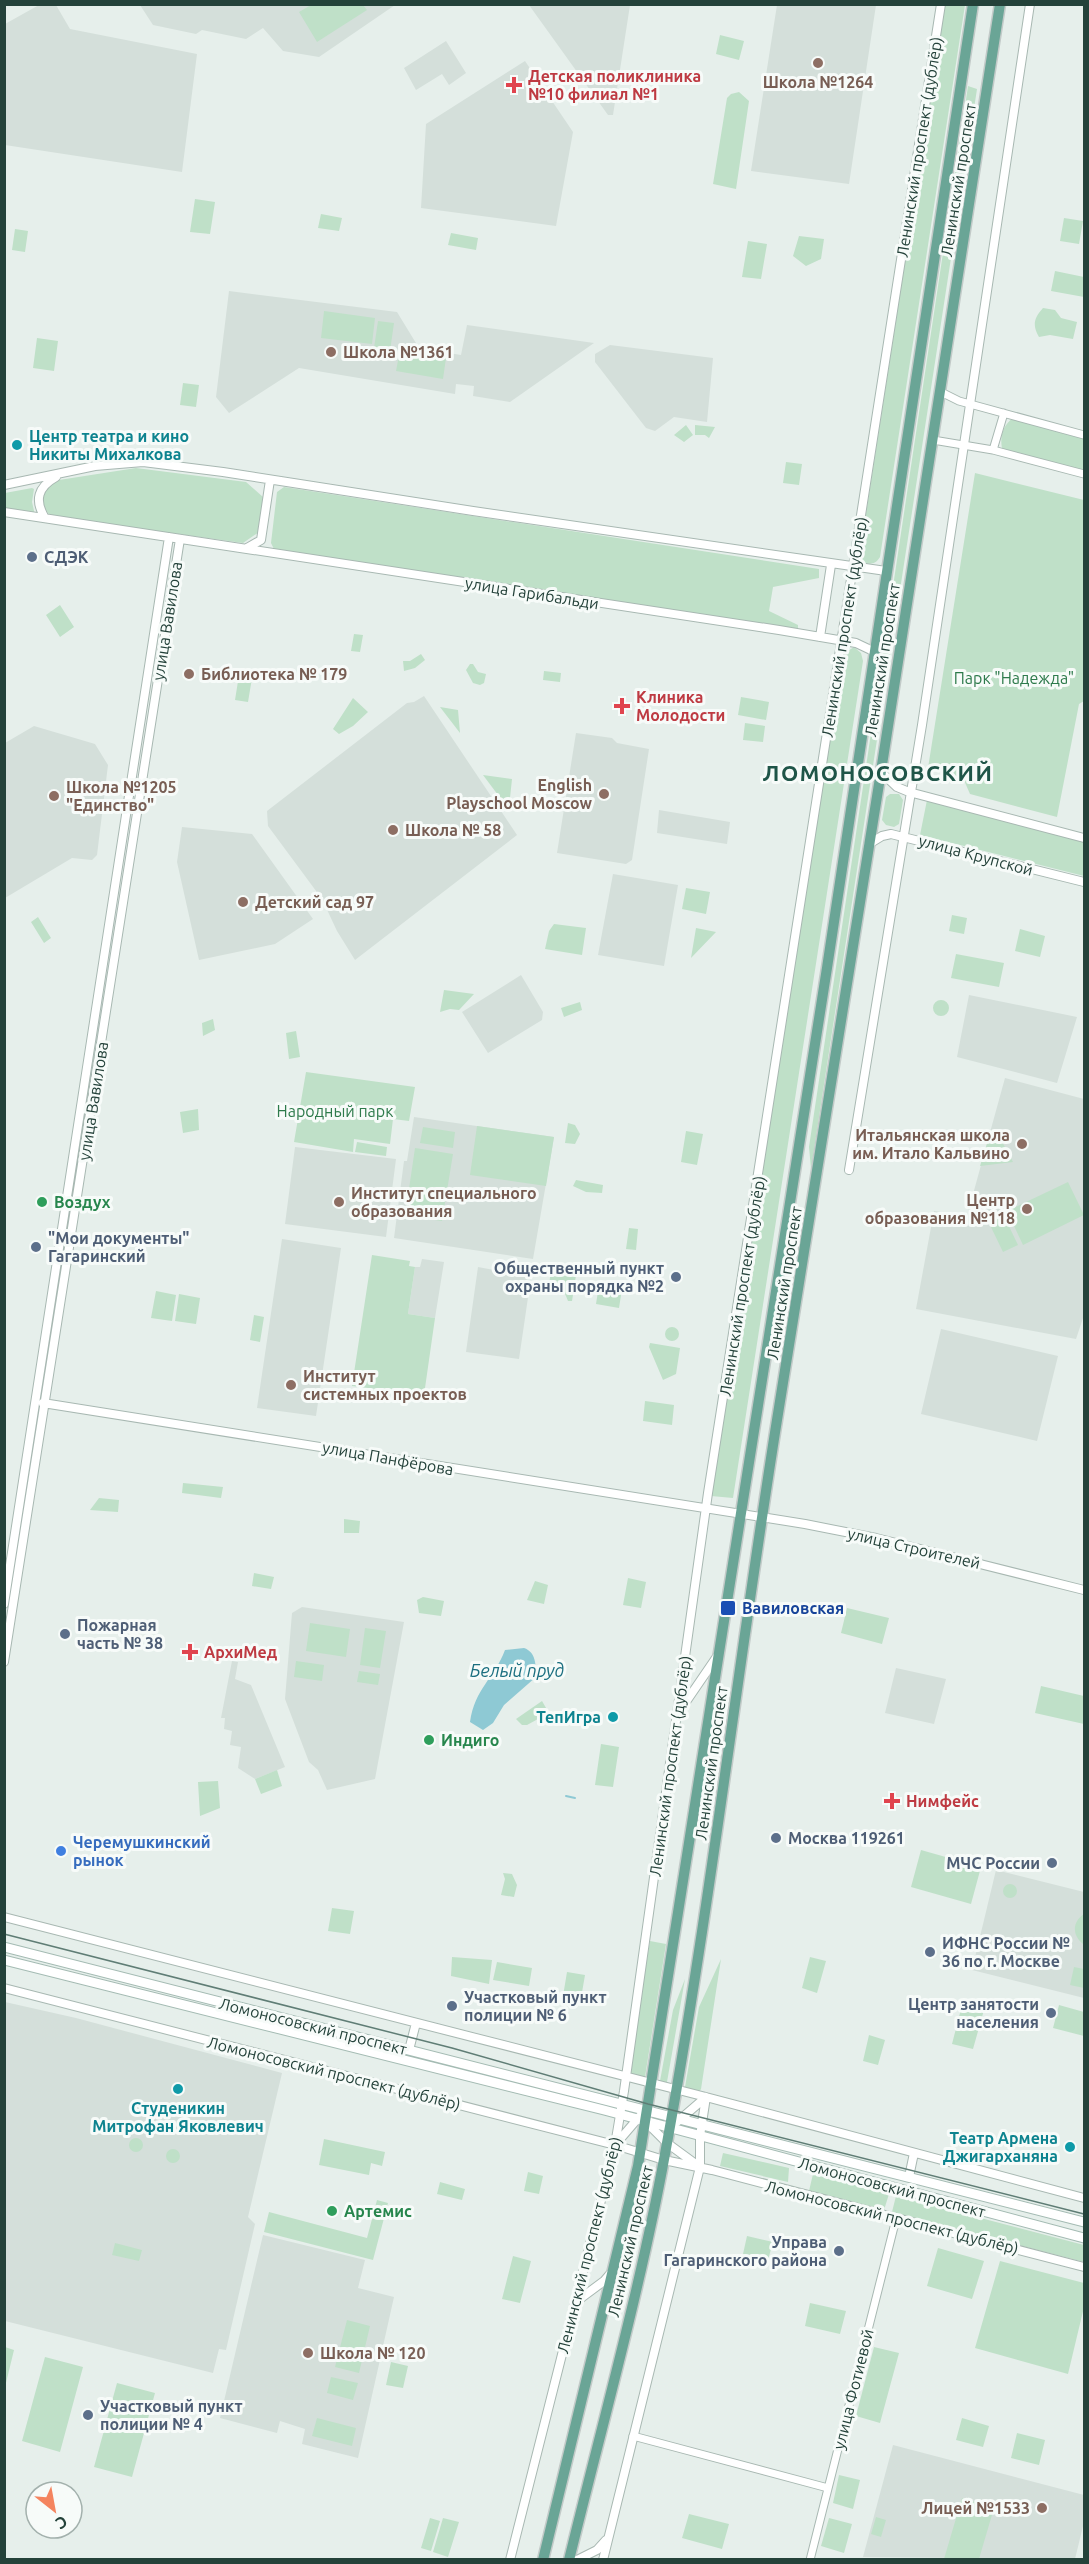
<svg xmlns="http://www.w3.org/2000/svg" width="1089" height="2564" viewBox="0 0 1089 2564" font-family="Ubuntu,sans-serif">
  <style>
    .built { fill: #d4dfda }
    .green { fill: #bfe0c8 }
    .water { fill: #8ec9d4 }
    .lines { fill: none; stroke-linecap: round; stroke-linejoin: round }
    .stream { stroke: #8ec9d4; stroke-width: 2 }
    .minor-casing { stroke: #a8b8b2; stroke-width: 9 }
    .tertiary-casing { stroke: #a8b8b2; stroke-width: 10 }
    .secondary-casing { stroke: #a4bbb3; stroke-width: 11 }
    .primary-casing { stroke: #c2cac8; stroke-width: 13 }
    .minor { stroke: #fff; stroke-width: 7 }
    .tertiary { stroke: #fff; stroke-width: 8 }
    .secondary { stroke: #fff; stroke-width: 9 }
    .primary { stroke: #6aa596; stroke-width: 10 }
    .tram { stroke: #5f7d75; stroke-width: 1.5 }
    .education-dot { fill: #8d6e63; stroke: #f7fbf9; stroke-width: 2 }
    .health-dot { fill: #e0444e; stroke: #f7fbf9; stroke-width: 2 }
    .culture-dot { fill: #0f9aa8; stroke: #f7fbf9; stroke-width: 2 }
    .service-dot { fill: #5c6f8a; stroke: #f7fbf9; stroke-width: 2 }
    .leisure-dot { fill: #2e9e5b; stroke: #f7fbf9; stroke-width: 2 }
    .transit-dot { fill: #1a4fb4; stroke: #f7fbf9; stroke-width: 2 }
    .shop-dot { fill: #3f7fe0; stroke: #f7fbf9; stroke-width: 2 }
    .labels { text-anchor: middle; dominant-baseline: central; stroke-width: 6; stroke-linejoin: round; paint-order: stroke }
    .health-label { font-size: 16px; font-weight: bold; fill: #be3a42; stroke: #f7fbf9; text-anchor: start }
    .education-label { font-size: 16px; font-weight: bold; fill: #785e54; stroke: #f7fbf9; text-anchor: start }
    .street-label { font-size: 16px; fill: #24423a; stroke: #f7fbf9 }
    .culture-label { font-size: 16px; font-weight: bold; fill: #0d838f; stroke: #f7fbf9; text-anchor: end }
    .service-label { font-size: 16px; font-weight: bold; fill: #4e5e75; stroke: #f7fbf9; text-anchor: start }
    .park-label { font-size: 16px; fill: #2d7a4b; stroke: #f7fbf9 }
    .leisure-label { font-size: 16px; font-weight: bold; fill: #27864d; stroke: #f7fbf9; text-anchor: start }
    .transit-label { font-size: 16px; font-weight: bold; fill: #164399; stroke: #f7fbf9; text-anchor: start }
    .shop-label { font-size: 16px; font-weight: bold; fill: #366cbe; stroke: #f7fbf9; text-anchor: start }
    .water-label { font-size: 18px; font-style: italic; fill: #1c6f80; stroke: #f7fbf9 }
    .district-label { font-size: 22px; font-weight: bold; letter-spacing: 1.5px; fill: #1f5548; stroke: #f7fbf9 }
  </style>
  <rect width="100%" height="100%" fill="#e6efeb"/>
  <path class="built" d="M39 5H56L70 29 197 54 182 172 5 145V24Z
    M140 5H395L319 57 283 51 263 28 246 39 202 30 196 34 153 25Z
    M529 5H630L613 115H608Z
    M777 5H876L849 184 751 171Z
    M446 41 466 73 449 85 442 74 416 90 404 68Z
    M525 61 573 132 556 226 421 208 426 124Z
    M229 291 397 312 419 348 461 355 467 325 594 343 510 402 473 396 474 386 456 384 455 394 299 368 229 413 216 397Z
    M610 345 713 358 707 422 674 417 655 431 646 428 595 362V354Z
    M424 696 517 835 355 960 337 931 322 899 268 826 267 811 407 703 414 702Z
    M34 726 95 744 108 765 97 855 92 860 72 858 5 898V743Z
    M576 733 612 738 617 743 649 749 632 860 626 864 557 853Z
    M659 810 730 822 727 844 657 833Z
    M182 827 252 834 313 919 275 944 199 960 177 862Z
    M613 874 678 885 664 966 598 955Z
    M521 975 543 1012 542 1020 488 1053 462 1012Z
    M969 995 1077 1017 1057 1083 957 1057Z
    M1005 1078 1084 1099V1315L1076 1339 916 1309 934 1211 967 1216Z
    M414 1117 554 1137 533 1259 394 1238 404 1161H407Z
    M295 1147 396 1159 386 1237 285 1224Z
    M282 1239 341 1248 316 1416 257 1408Z
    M422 1259 444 1262 435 1318 408 1314 415 1267H420Z
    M478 1267 531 1277 519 1359 466 1352Z
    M941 1329 1058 1356 1037 1441 921 1414Z
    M302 1607 404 1622 375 1779 327 1790 318 1770 309 1762 285 1699 292 1613Z
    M232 1661 238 1662 235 1679 251 1685 285 1767 255 1779 238 1768 241 1747 230 1745 232 1731 224 1729 225 1718H221Z
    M896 1668 946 1679 934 1724 885 1713Z
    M996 1870 1084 1892V1998L972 1970Z
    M5 2002 76 2018 282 2073 248 2217 255 2224 226 2350 219 2349 213 2373 5 2321Z
    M263 2235 365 2260 358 2288 394 2297 358 2458 302 2444 305 2429 280 2421 277 2433 220 2418Z
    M893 2445 1084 2495V2522L1075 2559 863 2557Z"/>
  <path class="green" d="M311 5H363L367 10 317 42 299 12Z
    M945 5H965L880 557C875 565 871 564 862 563L859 559Z
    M720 35 744 41 739 60 716 54Z
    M968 86 977 89 811 1169 809 1147Z
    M739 92 749 101 736 189 713 184 727 98 731 94Z
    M195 199 215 202 210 234 190 232Z
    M321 214 342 218 339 231 318 228Z
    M1064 218 1083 221 1079 244 1060 241Z
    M15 229 28 231 25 252 12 250Z
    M451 233 478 238 476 250 448 245Z
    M799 236 824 239 821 259 806 266 793 256Z
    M748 241 767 244 761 279 742 277Z
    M1055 271 1084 277V297L1051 291Z
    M1043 308 1055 310 1061 318 1077 322 1073 339 1050 335 1039 337C1032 325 1034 318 1043 308Z
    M324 311 375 318 372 344 321 338Z
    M378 321 394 323 390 351 374 348Z
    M37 338 58 341 54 371 33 368Z
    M400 350 446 358 443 379 396 371Z
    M183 383 199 385 196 407 180 405Z
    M1013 418 1084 437V474L1003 452C999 439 1002 426 1013 418Z
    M686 425 693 435 684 442 674 435Z
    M695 425 715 427 709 438 705 435H695Z
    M786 462 802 464 799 485 783 483Z
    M136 468 246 482 263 497 259 532 243 543 50 516 42 504 45 489 59 480Z
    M975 473 1084 500V701L1079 704 1057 817 970 794 963 778 928 768Z
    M284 487 819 569V578L773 587 769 611 798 625V630L274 549 271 543 277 492Z
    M32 488 34 489 32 502 35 515 5 511V493Z
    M60 605 74 627 60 637 46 615Z
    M354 634 363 635 360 652 351 651Z
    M854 647 861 653 863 661 733 1498 711 1496 843 654Z
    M421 654 425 660 415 668 404 671 403 661H410Z
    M470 664H473L478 672 486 674 484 683 480 685 473 683 466 670Z
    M544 671 561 673 560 682 543 680Z
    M239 675 252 678 248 702 235 700Z
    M741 697 769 702 766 720 738 715Z
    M353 698 368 712 353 726 339 734 333 729Z
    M440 707 458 710 460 733Z
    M745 723 765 726 763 742 743 740Z
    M483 775 512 779 510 798 504 803Z
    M890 794H899L903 800 899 824 894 827 886 825 882 820 886 797Z
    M927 800 1084 841V876L920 835Z
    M686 888 710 892 706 914 682 909Z
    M952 915 967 918 964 934 949 931Z
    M38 917 51 938 44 943 31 922Z
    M554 924 586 928 582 955 545 949 549 931Z
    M696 928 716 932 691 958Z
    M1020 929 1045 936 1040 957 1015 951Z
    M956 954 1004 963 999 987 951 978Z
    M444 990 474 994 459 1010 450 1009 440 1012Z
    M933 1008a8 8 0 1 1 16 0a8 8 0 1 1-16 0Z
    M580 1002 582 1010 564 1017 561 1008Z
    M213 1019 215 1030 203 1036 202 1023Z
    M296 1031 300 1057 289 1059 286 1033Z
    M306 1072 415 1087 409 1121 393 1119 390 1144 354 1139 353 1152 294 1142Z
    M198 1109 199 1130 183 1133 180 1112Z
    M568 1123 575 1125 580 1134 575 1144 565 1143Z
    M477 1126 554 1137 546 1186 470 1175Z
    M423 1127 455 1132 453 1148 420 1143Z
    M686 1131 703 1134 697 1165 681 1162Z
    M990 1134 999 1136 1013 1162 980 1166Z
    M357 1142 387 1147 386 1156 355 1152Z
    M415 1148 453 1154 442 1221 405 1216Z
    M576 1180 603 1185 602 1193 586 1192 573 1186Z
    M1068 1182 1084 1215 1023 1245 1007 1211Z
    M1004 1216 1018 1245 1003 1252 989 1223Z
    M629 1228 638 1229 636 1250 626 1249Z
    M372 1255 410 1261 409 1266 415 1267 408 1314 435 1318 424 1395 352 1386Z
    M551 1269 576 1275 572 1301H568C564 1290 561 1286 549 1286Z
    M599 1285 622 1289 619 1308 596 1304Z
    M156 1291 176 1295 172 1321 151 1318Z
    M179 1294 200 1298 196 1324 175 1321Z
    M254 1315 264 1317 260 1342 250 1340Z
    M665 1334a7 7 0 1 1 14 0a7 7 0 1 1-14 0Z
    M650 1343 680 1348 676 1374 663 1380 649 1347Z
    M645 1401 674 1405 672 1425 643 1421Z
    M183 1483 223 1487 221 1498 182 1493Z
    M99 1498 119 1500 118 1512 90 1510Z
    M344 1519 360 1521 359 1533H344Z
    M254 1573 274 1577 271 1589 252 1586Z
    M628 1578 646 1582 641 1608 623 1605Z
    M535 1581 548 1585 544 1604 527 1600Z
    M423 1597 444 1601 441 1616 419 1613 417 1600Z
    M847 1608 889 1618 882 1644 841 1633Z
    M310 1623 350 1629 346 1657 306 1651Z
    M365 1628 386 1631 380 1668 360 1665Z
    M296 1661 324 1665 322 1681 294 1677Z
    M359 1671 380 1674 378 1685 357 1682Z
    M1041 1686 1084 1696V1724L1035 1713Z
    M542 1701 549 1713 527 1725H522L516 1719Z
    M601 1744 619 1747 613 1787 595 1785Z
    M277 1770 282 1786 261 1794 255 1779Z
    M218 1781 220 1808 200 1816 198 1782Z
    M921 1850 981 1867 971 1904 911 1887Z
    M503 1873 512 1874 517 1885 514 1897 501 1895 505 1879Z
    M1003 1891a7 7 0 1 1 14 0a7 7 0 1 1-14 0Z
    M332 1908 354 1911 350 1934 328 1931Z
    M1084 1914 1083 1944C1072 1935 1072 1922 1084 1914Z
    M650 1941 666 1944 645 2077 628 2076Z
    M452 1957 492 1960 489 1984 451 1976Z
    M810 1957 826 1961 817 1993 802 1988Z
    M721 1959 701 2089 699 2092 685 2087 699 2007Z
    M497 1962 532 1968 529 1986 493 1980Z
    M1074 1967 1084 1969V1988L1070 1985Z
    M567 1972 585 1975 580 2004 562 2002Z
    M685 1979 667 2082 665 2084 660 2081 673 2010Z
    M962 2005 984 2010 973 2049 952 2044Z
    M1059 2005 1084 2012V2036L1053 2028Z
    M869 2035 885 2040 878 2065 863 2061Z
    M129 2145a7 7 0 1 1 14 0a7 7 0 1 1-14 0Z
    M324 2139 385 2152 382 2166 371 2163 369 2175 319 2165Z
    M166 2156a7 7 0 1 1 14 0a7 7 0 1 1-14 0Z
    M723 2153 789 2168 788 2182 720 2166Z
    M528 2172 543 2176 539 2194 524 2191Z
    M813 2174 889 2194 884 2210 809 2191Z
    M440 2182 465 2189 462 2200 437 2194Z
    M896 2196 1084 2245V2262L892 2212Z
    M377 2200 388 2203 373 2260 264 2232 269 2212 367 2238Z
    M747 2236 773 2242 768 2260 743 2254Z
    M115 2243 142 2250 139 2261 112 2255Z
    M938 2248 984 2261 972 2299 927 2286Z
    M513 2256 531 2261 520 2303 502 2299Z
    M1000 2261 1084 2283V2307L1068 2374 975 2348Z
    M810 2303 846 2311 840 2334 805 2326Z
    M347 2320 370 2326 359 2373 335 2367Z
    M5 2347 14 2350 5 2387 4 2347Z
    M874 2347 899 2353 880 2423 856 2416Z
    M45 2357 83 2367 60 2452 22 2441Z
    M391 2362 408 2366 403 2388 386 2385Z
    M331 2377 358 2383 353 2400 327 2393Z
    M117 2383 155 2393 132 2477 94 2467Z
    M317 2418 356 2428 352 2446 312 2436Z
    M962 2418 989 2426 983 2447 956 2440Z
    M1017 2433 1045 2440 1039 2465 1011 2458Z
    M839 2475 860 2480 853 2509 833 2503Z
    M962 2498 994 2508 979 2559H944Z
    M689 2514 729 2524 722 2549 682 2538Z
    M876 2517 886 2520 881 2537 871 2534Z
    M430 2518 440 2521 431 2551 421 2548Z
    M443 2518 459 2522 448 2557 433 2552Z
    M829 2518 852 2524 844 2553 821 2546Z"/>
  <path class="water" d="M524 1648C536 1652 536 1665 536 1677L504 1705 493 1723 483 1730 470 1722C475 1688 494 1679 505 1650Z"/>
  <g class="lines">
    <path class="stream" d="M566 1796 575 1798"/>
    <defs>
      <path id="minor" d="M941 392 959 401 1084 435
        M933 440 993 450 1084 474
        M993 450 1004 413
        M633 2436 828 2488
        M810 2560 896 2219"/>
      <path id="tertiary" d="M4 485 95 466 143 462 223 472 473 511 886 571
        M4 512 779 630 856 643 875 652
        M45 518C34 500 38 487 56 477
        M247 548 261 540 270 480
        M820 637 831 565
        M880 771 897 787 909 792 1084 838
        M869 844 882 836 891 834 1084 882
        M849 1170 922 725 1030 4
        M43 1403 805 1524 876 1538 1084 1590
        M4 1604 169 537
        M4 1662 180 539
        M679 1712 718 1655
        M4 1917 706 2097 1084 2198
        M4 1988 615 2145 664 2160 712 2170 1084 2267
        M409 2050 416 2023
        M645 2121 667 2143 697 2165
        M677 2122 706 2097
        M615 2145 640 2116
        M909 2177 914 2153
        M577 2301 604 2281 610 2274
        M510 2560 615 2145 624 2091 708 1493 941 4
        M577 2560 597 2550 606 2540
        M603 2560 700 2167V2136L706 2097"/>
      <path id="secondary" d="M4 1947 1084 2222
        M4 1960 604 2110 1084 2238"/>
      <path id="primary" d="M543 2560 638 2166 827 968 973 4
        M569 2560C602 2425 640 2290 665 2154 710 1910 738 1664 777 1420 853 948 929 477 1000 4"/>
    </defs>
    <use href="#minor" class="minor-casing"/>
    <use href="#tertiary" class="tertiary-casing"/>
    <use href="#secondary" class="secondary-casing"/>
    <use href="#primary" class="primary-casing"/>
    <use href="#minor" class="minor"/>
    <use href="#tertiary" class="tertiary"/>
    <use href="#secondary" class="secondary"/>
    <use href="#primary" class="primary"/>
    <path class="tram" d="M4 1934 452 2048 648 2104 1084 2214"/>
  </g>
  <g class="education-dot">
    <circle cx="818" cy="63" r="6"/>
    <circle cx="331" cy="352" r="6"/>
    <circle cx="189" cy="674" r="6"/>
    <circle cx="604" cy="794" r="6"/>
    <circle cx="54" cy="796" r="6"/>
    <circle cx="393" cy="830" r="6"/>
    <circle cx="243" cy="902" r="6"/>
    <circle cx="1022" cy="1144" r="6"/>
    <circle cx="339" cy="1202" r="6"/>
    <circle cx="1027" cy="1209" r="6"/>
    <circle cx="291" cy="1385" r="6"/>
    <circle cx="308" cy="2353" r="6"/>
    <circle cx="1042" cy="2508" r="6"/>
  </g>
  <g class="health-dot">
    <path d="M511 76h6v6h6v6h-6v6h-6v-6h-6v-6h6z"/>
    <path d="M619 697h6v6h6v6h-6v6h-6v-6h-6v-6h6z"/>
    <path d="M187 1643h6v6h6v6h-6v6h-6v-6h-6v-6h6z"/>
    <path d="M889 1792h6v6h6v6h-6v6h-6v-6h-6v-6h6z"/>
  </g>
  <g class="culture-dot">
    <circle cx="17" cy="445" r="6"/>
    <circle cx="613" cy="1717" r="6"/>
    <circle cx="178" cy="2089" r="6"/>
    <circle cx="1070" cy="2147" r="6"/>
  </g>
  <g class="service-dot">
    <circle cx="32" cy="557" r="6"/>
    <circle cx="36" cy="1247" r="6"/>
    <circle cx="676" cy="1277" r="6"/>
    <circle cx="65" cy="1634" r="6"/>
    <circle cx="776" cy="1838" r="6"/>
    <circle cx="1052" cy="1863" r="6"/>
    <circle cx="930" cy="1952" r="6"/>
    <circle cx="452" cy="2006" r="6"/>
    <circle cx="1051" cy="2013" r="6"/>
    <circle cx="839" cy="2251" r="6"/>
    <circle cx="88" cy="2415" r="6"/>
  </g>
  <g class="leisure-dot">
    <circle cx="42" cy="1202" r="6"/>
    <circle cx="429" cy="1740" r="6"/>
    <circle cx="332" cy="2211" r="6"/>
  </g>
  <rect class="transit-dot" x="720" y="1600" width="16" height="16" rx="3"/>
  <circle class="shop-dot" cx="61" cy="1851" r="6"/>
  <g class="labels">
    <g class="health-label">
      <text x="528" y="76">Детская поликлиника<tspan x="528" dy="18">№10 филиал №1</tspan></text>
      <text x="636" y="697">Клиника<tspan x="636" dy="18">Молодости</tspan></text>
      <text x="204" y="1652">АрхиМед</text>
      <text x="906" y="1801">Нимфейс</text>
    </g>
    <g class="education-label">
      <text x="818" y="82" text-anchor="middle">Школа №1264</text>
      <text x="343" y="352">Школа №1361</text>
      <text x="201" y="674">Библиотека № 179</text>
      <text x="592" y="785" text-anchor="end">English<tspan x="592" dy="18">Playschool Moscow</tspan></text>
      <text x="66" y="787">Школа №1205<tspan x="66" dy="18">"Единство"</tspan></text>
      <text x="405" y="830">Школа № 58</text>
      <text x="255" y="902">Детский сад 97</text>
      <text x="1010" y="1135" text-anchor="end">Итальянская школа<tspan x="1010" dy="18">им. Итало Кальвино</tspan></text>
      <text x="351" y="1193">Институт специального<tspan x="351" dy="18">образования</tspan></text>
      <text x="1015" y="1200" text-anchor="end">Центр<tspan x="1015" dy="18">образования №118</tspan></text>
      <text x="303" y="1376">Институт<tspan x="303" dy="18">системных проектов</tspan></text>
      <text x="320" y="2353">Школа № 120</text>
      <text x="1030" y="2508" text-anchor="end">Лицей №1533</text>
    </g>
    <g class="street-label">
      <text transform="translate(919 147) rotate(-81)">Ленинский проспект (дублёр)</text>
      <text transform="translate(958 180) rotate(-81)">Ленинский проспект</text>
      <text transform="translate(532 593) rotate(9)">улица Гарибальди</text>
      <text transform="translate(167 621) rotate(-81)">улица Вавилова</text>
      <text transform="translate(844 627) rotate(-81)">Ленинский проспект (дублёр)</text>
      <text transform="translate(882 660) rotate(-81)">Ленинский проспект</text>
      <text transform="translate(976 855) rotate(15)">улица Крупской</text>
      <text transform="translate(93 1101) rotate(-81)">улица Вавилова</text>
      <text transform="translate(784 1283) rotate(-81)">Ленинский проспект</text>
      <text transform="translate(742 1286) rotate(-81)">Ленинский проспект (дублёр)</text>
      <text transform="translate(388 1458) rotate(10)">улица Панфёрова</text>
      <text transform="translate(914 1548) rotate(13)">улица Строителей</text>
      <text transform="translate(711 1763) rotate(-82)">Ленинский проспект</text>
      <text transform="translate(670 1766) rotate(-82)">Ленинский проспект (дублёр)</text>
      <text transform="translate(313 2026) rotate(14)">Ломоносовский проспект</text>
      <text transform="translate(334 2073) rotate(14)">Ломоносовский проспект (дублёр)</text>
      <text transform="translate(892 2187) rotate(15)">Ломоносовский проспект</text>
      <text transform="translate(892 2217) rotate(14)">Ломоносовский проспект (дублёр)</text>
      <text transform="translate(630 2241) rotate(-77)">Ленинский проспект</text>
      <text transform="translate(589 2245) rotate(-76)">Ленинский проспект (дублёр)</text>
      <text transform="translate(853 2389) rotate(-76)">улица Фотиевой</text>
    </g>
    <g class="culture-label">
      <text x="29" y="436" text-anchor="start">Центр театра и кино<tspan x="29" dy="18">Никиты Михалкова</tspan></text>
      <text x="601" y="1717">ТепИгра</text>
      <text x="178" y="2108" text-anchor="middle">Студеникин<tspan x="178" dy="18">Митрофан Яковлевич</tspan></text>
      <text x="1058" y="2138">Театр Армена<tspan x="1058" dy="18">Джигарханяна</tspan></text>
    </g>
    <g class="service-label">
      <text x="44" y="557">СДЭК</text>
      <text x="48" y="1238">"Мои документы"<tspan x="48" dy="18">Гагаринский</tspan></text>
      <text x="664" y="1268" text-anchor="end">Общественный пункт<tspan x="664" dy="18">охраны порядка №2</tspan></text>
      <text x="77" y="1625">Пожарная<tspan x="77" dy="18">часть № 38</tspan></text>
      <text x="788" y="1838">Москва 119261</text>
      <text x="1040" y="1863" text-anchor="end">МЧС России</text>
      <text x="942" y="1943">ИФНС России №<tspan x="942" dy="18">36 по г. Москве</tspan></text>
      <text x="464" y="1997">Участковый пункт<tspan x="464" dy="18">полиции № 6</tspan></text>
      <text x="1039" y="2004" text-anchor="end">Центр занятости<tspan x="1039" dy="18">населения</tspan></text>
      <text x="827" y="2242" text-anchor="end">Управа<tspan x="827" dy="18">Гагаринского района</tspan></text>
      <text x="100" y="2406">Участковый пункт<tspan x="100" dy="18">полиции № 4</tspan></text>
    </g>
    <g class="park-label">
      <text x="1014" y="678">Парк "Надежда"</text>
      <text x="335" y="1111">Народный парк</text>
    </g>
    <g class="leisure-label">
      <text x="54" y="1202">Воздух</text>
      <text x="441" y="1740">Индиго</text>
      <text x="344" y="2211">Артемис</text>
    </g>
    <g class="transit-label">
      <text x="742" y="1608">Вавиловская</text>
    </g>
    <g class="shop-label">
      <text x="73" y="1842">Черемушкинский<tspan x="73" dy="18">рынок</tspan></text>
    </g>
    <g class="water-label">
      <text x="517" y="1670">Белый пруд</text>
    </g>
    <g class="district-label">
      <text x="878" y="772">ЛОМОНОСОВСКИЙ</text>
    </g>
  </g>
  <rect width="1089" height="2564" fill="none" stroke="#24423a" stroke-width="12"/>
  <g transform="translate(54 2510) rotate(149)"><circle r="28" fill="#f7fbf9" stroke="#a3b1ad" stroke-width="1.5"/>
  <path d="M0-4.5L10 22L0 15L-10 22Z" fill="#f4845f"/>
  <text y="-9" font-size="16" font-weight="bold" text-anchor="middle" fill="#24423a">С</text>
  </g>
</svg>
